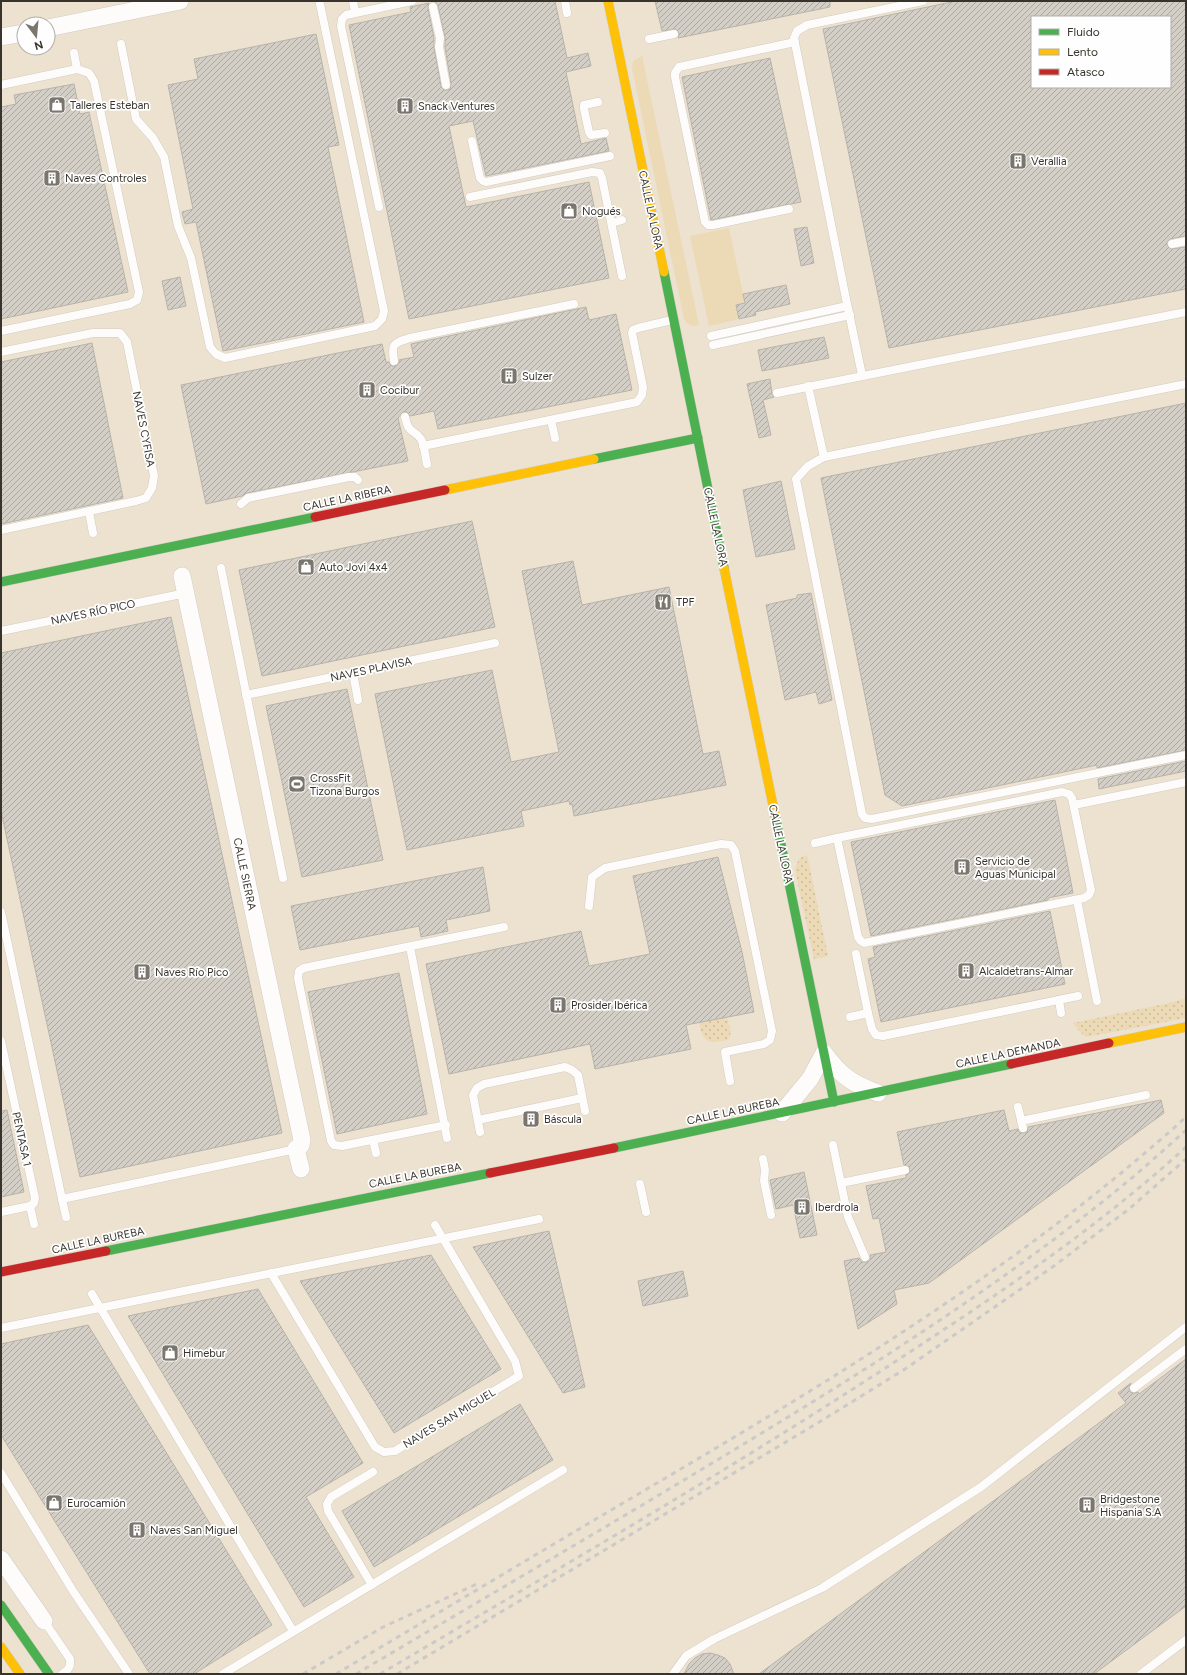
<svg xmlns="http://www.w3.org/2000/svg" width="1187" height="1675" viewBox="0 0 1187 1675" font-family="Figtree,sans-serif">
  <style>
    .built { fill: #ece2cf; fill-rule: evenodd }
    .grass { fill: #ecd9b5 }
    .garden { fill: url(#garden-dots) }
    .building { fill: url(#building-hatch); stroke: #b8b3ab; fill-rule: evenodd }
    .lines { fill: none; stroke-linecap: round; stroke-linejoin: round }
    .lane-casing { stroke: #d1ccc4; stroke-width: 9 }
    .street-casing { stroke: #d1ccc4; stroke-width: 18 }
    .fast-casing { stroke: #d1ccc4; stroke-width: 10 }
    .slow-casing { stroke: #d1ccc4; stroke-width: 10 }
    .jam-casing { stroke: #d1ccc4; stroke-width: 10 }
    .lane { stroke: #fdfcfb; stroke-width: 8 }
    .street { stroke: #fdfcfb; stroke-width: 17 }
    .fast { stroke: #4caf50; stroke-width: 9 }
    .slow { stroke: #ffc107; stroke-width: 9 }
    .jam { stroke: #c62828; stroke-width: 9 }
    .rail { stroke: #cccac8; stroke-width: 3; stroke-dasharray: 5 5; stroke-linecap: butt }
    .labels { text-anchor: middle; stroke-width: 3.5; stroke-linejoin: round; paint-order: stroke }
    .poi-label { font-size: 11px; fill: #38342d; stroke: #fefefe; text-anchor: start }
    .street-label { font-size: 11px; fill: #38342d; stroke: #fefefe }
  </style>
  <defs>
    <pattern id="garden-dots" width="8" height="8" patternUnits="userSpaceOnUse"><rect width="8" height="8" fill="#ecd9b5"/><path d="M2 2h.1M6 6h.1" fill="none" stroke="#cbbb9c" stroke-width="1.8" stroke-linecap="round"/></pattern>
    <pattern id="building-hatch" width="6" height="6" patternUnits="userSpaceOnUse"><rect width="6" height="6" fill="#d3cec6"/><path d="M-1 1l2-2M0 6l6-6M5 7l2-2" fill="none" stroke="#aca8a1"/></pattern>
  </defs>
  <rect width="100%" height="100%" fill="#f4eee3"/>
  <path class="built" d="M1 1H1186V1674H1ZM1032 17H1170V87H1032ZM24 24H48V48H24Z"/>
  <g class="grass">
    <path d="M642 56 699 325C692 327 688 325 684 319L632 68 633 61Z"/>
    <path d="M729 228 745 303 739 319 709 326 690 236Z"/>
  </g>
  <g class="garden">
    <path d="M807 855 828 956 814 959 795 870C797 862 799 857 807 855Z"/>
    <path d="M1186 998V1018L1086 1037 1080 1032 1073 1023 1174 1002Z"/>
    <path d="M727 1017 731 1032 728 1040C708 1043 704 1044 699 1023Z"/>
  </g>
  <g class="building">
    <path d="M440 1H555L567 58 588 53 591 66 566 72 581 144 606 138 609 151 486 176 473 121 449 126 466 207 589 182 609 278 409 319 349 25 411 12 410 7 429 3 428 8 434 38V48L441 86 444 90H447L450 89 451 84 445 47V37L438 6 435 2Z"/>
    <path d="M655 1H830V7L678 38 679 33 676 29 662 31Z"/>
    <path d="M956 1H1186V236L1170 239 1167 242V245L1171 249 1186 247V289L889 348 823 29ZM1032 17H1170V87H1032Z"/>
    <path d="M316 34 339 145 328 147 364 322 223 351 196 222 185 224 182 212 193 209 168 85 198 79 194 59Z"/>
    <path d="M770 58 801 202 711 220 682 77Z"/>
    <path d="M74 84 80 114 89 112 128 292 1 319V107L16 104 14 95Z"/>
    <path d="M807 227 814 263 801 266 794 229Z"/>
    <path d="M180 277 186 306 168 310 162 281Z"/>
    <path d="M786 285 790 304 755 312 756 315 739 319 736 305 745 303 743 294Z"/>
    <path d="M586 307 589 320 616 314 632 390 438 429 434 411 410 416 407 412H403L398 418 408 461 247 493 242 496 206 504 181 385 382 344 386 362H389L392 366H395L399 363V360L414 357 411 344Z"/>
    <path d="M824 337 829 358 762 371 758 350Z"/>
    <path d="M92 343 123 498 1 524V362Z"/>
    <path d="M770 379 772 394 774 397 763 400 771 435 759 438 747 384Z"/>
    <path d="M1186 403V750L1097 768V765L902 806 885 795 821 478Z"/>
    <path d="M781 481 795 549 756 557 743 490Z"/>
    <path d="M472 521 495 627 262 676 239 570Z"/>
    <path d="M573 561 582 605 669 587 703 754 719 751 726 785 574 816 572 804 570 805 569 801 521 811 524 826 407 850 375 694 492 670 511 762 559 752 522 571Z"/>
    <path d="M811 593 832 700 819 704 816 692 785 700 766 605 797 598V595Z"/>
    <path d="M171 617 282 1133 80 1177 1 811V653Z"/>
    <path d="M347 689 383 860 302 877 266 706Z"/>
    <path d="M1186 761V771L1099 789 1098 779Z"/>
    <path d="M1055 800 1073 893 1048 898V900L871 936 851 842Z"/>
    <path d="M718 857 742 952 754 1012 686 1025 691 1049 595 1069 590 1044 449 1074 426 964 581 931 589 966 650 954 633 876Z"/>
    <path d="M483 867 490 911 446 920 448 931 421 937 419 926 300 950 291 906Z"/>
    <path d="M1050 911 1065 984 881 1022 868 959 875 957 873 947Z"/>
    <path d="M399 973 427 1114 337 1134 308 992Z"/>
    <path d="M1161 1100 1164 1113 929 1283 894 1290 897 1304 858 1329 844 1261 859 1258 862 1262H867L870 1260V1255L886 1252 879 1218 873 1219 866 1186 906 1178V1175L910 1172 909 1167 904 1165 897 1132 1004 1110 1009 1131 1018 1129 1019 1132 1024 1133 1027 1132 1028 1127Z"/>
    <path d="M7 1110 24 1192 1 1197V1111Z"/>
    <path d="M804 1172 817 1235 800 1238 793 1205 776 1209 770 1180Z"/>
    <path d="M549 1231 585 1387 563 1393 473 1247Z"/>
    <path d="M431 1255 501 1369 394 1433 300 1281Z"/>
    <path d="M683 1271 688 1296 643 1306 638 1281Z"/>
    <path d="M258 1289 363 1463 306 1497 354 1577 304 1607 128 1316Z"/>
    <path d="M88 1325 272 1625 194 1674H150L1 1435V1344Z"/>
    <path d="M1186 1359V1606L1094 1674H759L1126 1403 1118 1393 1131 1383 1129 1388 1130 1392 1134 1393 1138 1392 1139 1394Z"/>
    <path d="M520 1404 553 1460 374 1567 342 1511Z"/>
    <path d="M710 1653 718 1655 725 1658 730 1664 734 1674H684L689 1664 695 1658 702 1654Z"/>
  </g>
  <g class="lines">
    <g class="lane-casing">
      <g id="lane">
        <path d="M353 1 355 12"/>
        <path d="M565 1 567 13"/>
        <path d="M433 7 440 38 439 47 446 85"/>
        <path d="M649 39 674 34"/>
        <path d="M121 44 136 119 153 138 164 157 178 226 191 258 210 347 216 354 225 358 375 326 382 319 384 311 320 4"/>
        <path d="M1 85 77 69"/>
        <path d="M598 102 584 105V109L589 132 591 135 605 133"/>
        <path d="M472 141 480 178 483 181 486 182 610 156"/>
        <path d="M470 197 592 172 600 173 602 178 622 276"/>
        <path d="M379 207 341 26 342 19 346 15 412 1"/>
        <path d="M789 209 713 225H708L705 222 675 77V73L679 67 795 42"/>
        <path d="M612 223 622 220"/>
        <path d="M1172 244 1186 241"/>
        <path d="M1 331 130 304 137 300 139 292 94 81 89 73 77 69 74 53"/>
        <path d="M711 336 847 306"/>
        <path d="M713 345 850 315"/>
        <path d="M1 352 93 333H120L127 342 154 476 152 488 146 498 136 501 1 530"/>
        <path d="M394 361C391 343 394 343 410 338L574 304"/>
        <path d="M862 375 845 294 794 38 797 31 807 25 923 1"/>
        <path d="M1186 384 824 457 808 466 796 479 862 814 865 818 872 819 1186 755"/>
        <path d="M808 386 824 457"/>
        <path d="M777 393 1186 312"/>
        <path d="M405 417C409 435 413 428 421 439 425 446 425 456 427 464"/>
        <path d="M551 420 555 438"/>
        <path d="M423 446 637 402 642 395 643 387 632 333 633 330 638 328 672 320"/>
        <path d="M241 504 248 498 349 477H355L358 480"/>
        <path d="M89 512 93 533"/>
        <path d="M221 568 283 878"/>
        <path d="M1 631 186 593"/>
        <path d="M353 673 358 700"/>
        <path d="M246 695 495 643"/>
        <path d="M1074 805 1186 782"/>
        <path d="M815 843 837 838 1062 792 1069 794 1072 798 1091 890 1089 895 1084 898 864 943 861 941 858 937 837 838"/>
        <path d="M1077 900 1097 1001"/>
        <path d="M589 906 592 877 605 868 721 844 731 845 735 851 772 1031 770 1040 764 1044 725 1052 730 1081"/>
        <path d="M1 912 62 1199 296 1149"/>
        <path d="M410 947 447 1138"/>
        <path d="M856 954 868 1013"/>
        <path d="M1059 1000 1061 1013"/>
        <path d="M850 1017 868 1013 872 1029 876 1035 883 1036 1078 996"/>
        <path d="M1 1041 35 1198 34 1203 30 1206 1 1212"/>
        <path d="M1018 1107 1023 1128"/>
        <path d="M478 1120 582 1098"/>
        <path d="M1021 1121 1146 1095"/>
        <path d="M446 1125 342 1146 334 1145 331 1141 298 978 299 971 304 968 504 927"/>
        <path d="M480 1132 473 1095 477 1088 484 1084 565 1067 572 1070 578 1075 585 1111"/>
        <path d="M373 1140 376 1153"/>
        <path d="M833 1145 848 1217 865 1257"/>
        <path d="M763 1159 765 1170 764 1181 771 1215"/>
        <path d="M841 1183 905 1170"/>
        <path d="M640 1184 646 1212"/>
        <path d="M62 1199 66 1217"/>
        <path d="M30 1206 34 1224"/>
        <path d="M271 1273 375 1447 384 1452 395 1451 519 1376 515 1361 435 1225"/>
        <path d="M92 1294 293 1631"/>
        <path d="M1 1328 539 1219"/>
        <path d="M1134 1388 1186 1349"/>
        <path d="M1 1473 73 1591 129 1674"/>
        <path d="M372 1585 328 1511 327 1504 331 1497 373 1472"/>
        <path d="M44 1621 70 1659C71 1668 68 1670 62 1674"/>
        <path d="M223 1674 563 1470"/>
        <path d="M673 1674 686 1656 714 1639 822 1588 981 1487 1186 1327"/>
        <path d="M1141 1674 1186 1640"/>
      </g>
    </g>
    <g class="street-casing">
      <g id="street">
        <path d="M48 28 180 1"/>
        <path d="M1 37 24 33"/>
        <path d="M182 576 302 1140 301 1145 296 1149 301 1169"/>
        <path d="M782 1113 810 1079 824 1053C840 1075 852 1084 878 1093"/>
        <path d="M1 1559 44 1621"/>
      </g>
    </g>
    <g class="fast-casing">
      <g id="fast">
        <path d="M664 272 724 568"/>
        <path d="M594 459 698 438"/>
        <path d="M1 582 315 517"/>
        <path d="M775 815 834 1102"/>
        <path d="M614 1148 1011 1064"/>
        <path d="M106 1251 490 1173"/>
        <path d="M1 1605 49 1674"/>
      </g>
    </g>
    <g class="slow-casing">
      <g id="slow">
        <path d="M608 1 664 272"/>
        <path d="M445 490 594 459"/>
        <path d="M724 568 775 815"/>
        <path d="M1109 1043 1186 1027"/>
        <path d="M1 1647 20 1674"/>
      </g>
    </g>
    <g class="jam-casing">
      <g id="jam">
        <path d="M315 517 445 490"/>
        <path d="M1011 1064 1109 1043"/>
        <path d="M490 1173 614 1148"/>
        <path d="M1 1272 106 1251"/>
      </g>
    </g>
    <use href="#lane" class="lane"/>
    <use href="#street" class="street"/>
    <use href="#fast" class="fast"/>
    <use href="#slow" class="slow"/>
    <use href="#jam" class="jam"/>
    <g class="rail">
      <path d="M303 1674 383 1627 479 1583"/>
      <path d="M336 1674C443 1610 550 1546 657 1483 842 1374 1027 1261 1186 1117"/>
      <path d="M356 1674C486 1597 617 1521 747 1442 876 1364 1005 1282 1122 1186 1144 1168 1165 1149 1186 1130"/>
      <path d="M380 1674C551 1573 723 1474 890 1365 993 1298 1095 1230 1186 1147"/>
      <path d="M397 1674 821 1421 905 1369 1054 1266 1129 1209 1186 1159"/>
    </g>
  </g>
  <defs>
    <g id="shop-square" transform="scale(0.9)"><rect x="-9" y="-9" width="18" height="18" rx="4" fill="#7a756d" stroke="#fefefe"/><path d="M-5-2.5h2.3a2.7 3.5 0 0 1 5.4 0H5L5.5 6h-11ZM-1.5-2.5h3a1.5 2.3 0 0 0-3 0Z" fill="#fff"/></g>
    <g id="building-square" transform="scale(0.9)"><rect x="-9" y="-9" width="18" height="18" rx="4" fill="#7a756d" stroke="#fefefe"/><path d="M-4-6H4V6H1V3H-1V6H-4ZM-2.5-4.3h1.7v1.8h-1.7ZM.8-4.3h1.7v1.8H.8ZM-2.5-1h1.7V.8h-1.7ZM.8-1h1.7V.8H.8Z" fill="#fff"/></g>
    <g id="restaurant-square" transform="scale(0.9)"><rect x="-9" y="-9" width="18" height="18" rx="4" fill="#7a756d" stroke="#fefefe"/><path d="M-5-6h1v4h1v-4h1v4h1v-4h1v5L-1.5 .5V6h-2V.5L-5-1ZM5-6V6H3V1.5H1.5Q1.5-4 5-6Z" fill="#fff"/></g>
    <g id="stadium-square" transform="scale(0.9)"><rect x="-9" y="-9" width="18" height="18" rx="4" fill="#7a756d" stroke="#fefefe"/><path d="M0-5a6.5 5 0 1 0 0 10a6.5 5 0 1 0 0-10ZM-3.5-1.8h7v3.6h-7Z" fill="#fff"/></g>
  </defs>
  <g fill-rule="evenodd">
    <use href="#shop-square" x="57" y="105"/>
    <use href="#building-square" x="405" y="106"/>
    <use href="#building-square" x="1018" y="161"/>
    <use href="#building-square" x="52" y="178"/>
    <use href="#shop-square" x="569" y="211"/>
    <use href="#building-square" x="509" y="376"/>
    <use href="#building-square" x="367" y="390"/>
    <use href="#shop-square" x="306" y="567"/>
    <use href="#restaurant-square" x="663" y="602"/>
    <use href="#stadium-square" x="297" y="784"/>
    <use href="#building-square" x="962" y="867"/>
    <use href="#building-square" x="966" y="971"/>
    <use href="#building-square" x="142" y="972"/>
    <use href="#building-square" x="558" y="1005"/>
    <use href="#building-square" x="531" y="1119"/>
    <use href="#building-square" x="802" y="1207"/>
    <use href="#shop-square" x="170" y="1353"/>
    <use href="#shop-square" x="54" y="1503"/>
    <use href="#building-square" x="1087" y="1505"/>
    <use href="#building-square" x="137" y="1530"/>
  </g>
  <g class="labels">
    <g class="poi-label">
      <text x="70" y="109">Talleres Esteban</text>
      <text x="418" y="110">Snack Ventures</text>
      <text x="1031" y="165">Verallia</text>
      <text x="65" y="182">Naves Controles</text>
      <text x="582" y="215">Nogués</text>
      <text x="522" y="380">Sulzer</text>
      <text x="380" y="394">Cocibur</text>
      <text x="319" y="571">Auto Jovi 4x4</text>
      <text x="676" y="606">TPF</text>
      <text x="310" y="782">CrossFit<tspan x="310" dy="13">Tizona Burgos</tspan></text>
      <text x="975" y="865">Servicio de<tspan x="975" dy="13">Aguas Municipal</tspan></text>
      <text x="979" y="975">Alcaldetrans-Almar</text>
      <text x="155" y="976">Naves Río Pico</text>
      <text x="571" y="1009">Prosider Ibérica</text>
      <text x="544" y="1123">Báscula</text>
      <text x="815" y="1211">Iberdrola</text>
      <text x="183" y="1357">Himebur</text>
      <text x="1100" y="1503">Bridgestone<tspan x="1100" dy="13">Hispania S.A</tspan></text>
      <text x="67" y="1507">Eurocamión</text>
      <text x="150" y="1534">Naves San Miguel</text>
    </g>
    <g class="street-label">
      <text transform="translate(651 210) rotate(78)" y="4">CALLE LA LORA</text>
      <text transform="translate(144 429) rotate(79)" y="4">NAVES CYFISA</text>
      <text transform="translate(347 498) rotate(-12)" y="4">CALLE LA RIBERA</text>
      <text transform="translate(716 527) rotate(78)" y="4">CALLE LA LORA</text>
      <text transform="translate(93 612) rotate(-12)" y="4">NAVES RÍO PICO</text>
      <text transform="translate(371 669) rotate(-12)" y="4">NAVES PLAVISA</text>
      <text transform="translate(781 844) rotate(78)" y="4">CALLE LA LORA</text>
      <text transform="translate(245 874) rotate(78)" y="4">CALLE SIERRA</text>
      <text transform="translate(1008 1053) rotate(-12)" y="4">CALLE LA DEMANDA</text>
      <text transform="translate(733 1111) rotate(-12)" y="4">CALLE LA BUREBA</text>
      <text transform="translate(22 1139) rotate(78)" y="4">PENTASA 1</text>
      <text transform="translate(415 1175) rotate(-11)" y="4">CALLE LA BUREBA</text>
      <text transform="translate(98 1240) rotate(-12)" y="4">CALLE LA BUREBA</text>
      <text transform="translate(449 1418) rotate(-31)" y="4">NAVES SAN MIGUEL</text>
    </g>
  </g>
  <rect width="1187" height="1675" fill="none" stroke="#38342d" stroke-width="4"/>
  <rect x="1031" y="16" width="140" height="72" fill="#fefefe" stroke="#afadaa"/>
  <rect x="1039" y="29" width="20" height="6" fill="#4caf50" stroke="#afadaa"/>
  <text x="1067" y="36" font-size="12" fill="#38342d">Fluido</text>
  <rect x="1039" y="49" width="20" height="6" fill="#ffc107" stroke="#afadaa"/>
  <text x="1067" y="56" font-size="12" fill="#38342d">Lento</text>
  <rect x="1039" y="69" width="20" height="6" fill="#c62828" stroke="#afadaa"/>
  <text x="1067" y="76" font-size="12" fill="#38342d">Atasco</text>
  <g transform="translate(36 36) rotate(164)"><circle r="19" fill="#fefefe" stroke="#afadaa"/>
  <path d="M0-3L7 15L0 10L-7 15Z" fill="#7a756d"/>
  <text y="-6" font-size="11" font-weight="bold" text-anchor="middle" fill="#38342d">N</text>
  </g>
</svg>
